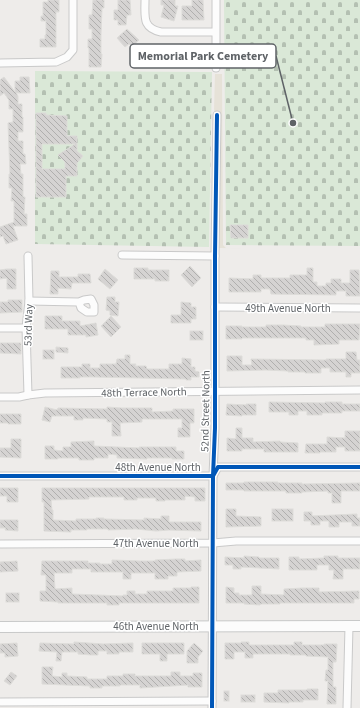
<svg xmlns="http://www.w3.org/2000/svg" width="360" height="708" viewBox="0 0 360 708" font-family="'Source Sans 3',sans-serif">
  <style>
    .commercial { fill: #e6e2d8 }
    .cemetery { fill: url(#cemetery-stones) }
    .building { fill: url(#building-back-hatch); stroke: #dddcd9; fill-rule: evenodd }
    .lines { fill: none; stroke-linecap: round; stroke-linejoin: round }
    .street-casing { stroke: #c9c9c9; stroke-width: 9 }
    .secondary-casing { stroke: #c8c9c9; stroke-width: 12 }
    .street { stroke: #fcfcfc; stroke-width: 7 }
    .secondary { stroke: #fcfcfc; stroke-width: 10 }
    .cycleway-casing { stroke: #fff; stroke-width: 6 }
    .cycleway { stroke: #0057b8; stroke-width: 4 }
    .labels { text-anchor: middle; stroke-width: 3; stroke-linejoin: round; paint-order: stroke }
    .street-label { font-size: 11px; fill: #5f6367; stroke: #fff }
    .leader { fill: none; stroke: #5f6367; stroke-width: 1.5 }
    .callout-dot { fill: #5f6367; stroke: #fff; stroke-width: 1.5 }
    .callout { fill: #fff; stroke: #5f6367; stroke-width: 1.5 }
    .callout-label { font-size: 12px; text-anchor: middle; font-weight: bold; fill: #5f6367 }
  </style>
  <defs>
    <pattern id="cemetery-stones" width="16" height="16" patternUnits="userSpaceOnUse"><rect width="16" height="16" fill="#dae8d7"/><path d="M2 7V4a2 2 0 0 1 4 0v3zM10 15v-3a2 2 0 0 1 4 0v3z" fill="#b4c0b2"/></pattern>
    <pattern id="building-back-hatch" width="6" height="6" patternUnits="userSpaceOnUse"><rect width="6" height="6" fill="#d5d3d2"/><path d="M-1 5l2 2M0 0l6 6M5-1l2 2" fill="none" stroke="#b0afae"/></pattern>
  </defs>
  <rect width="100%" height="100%" fill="#eeecea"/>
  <path class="commercial" d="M215 74H222L223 245 226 248 360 249 218 248 220 112 214 111Z"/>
  <g class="cemetery">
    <path d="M224 0H360V246L226 245Z"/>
    <path d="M35 71 212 72 209 247 35 244Z"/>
  </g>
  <g class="building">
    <path d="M48 0H59V12H56V47H40V39H45V35H46V21H41V16H43V2H48Z"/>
    <path d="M93 0H104V8H102L101 34V54H102L101 67H89V48H88V39H92V29H89V15H92Z"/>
    <path d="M118 0H130L131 15H127L126 25H118V20H114V10H118Z"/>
    <path d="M161 0H175V6H178L174 21 161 17 164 5H161Z"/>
    <path d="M192 0H203L204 20H182V6H192Z"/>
    <path d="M127 29 139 40 132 47 129 44 125 47 117 38Z"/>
    <path d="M138 47 154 48V49H176V47H206V55H211V68H198V60H162V55H154L153 62 141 61V56H137Z"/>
    <path d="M4 77 15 92V81H20V77H29L30 93H16L18 96V104H22V117H23V132H18V141H23V154H25L26 164H20L21 174H23V197H25L24 214H27V226H13L18 240 6 244 3 236 0 237V227L14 222V201H11L12 188H9V174H10L8 123 13 122V109H9V100L4 93 0 96V80Z"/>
    <path d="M36 113H46V115L67 116V136H77V151L83 156 77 163V176H66V197H36ZM42 144H75L58 155 65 162V169H42Z"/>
    <path d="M230 225H248V238H231Z"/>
    <path d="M190 266 201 278 192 287 181 275Z"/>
    <path d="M134 268H148V270H169V281H155V279H134Z"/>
    <path d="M307 268H313V282H317V286H326V283H331V279H341V283H350V270H359L360 296H346V291H336V295L271 294 270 289H261V292H229V278L253 279V275H261V278H290V275H307Z"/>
    <path d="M7 269H16V289H7V278L0 279V270Z"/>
    <path d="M105 269 118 280 110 289 98 279Z"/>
    <path d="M51 271H59V277H78V274H90L91 283H72L71 289 58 288V294H50Z"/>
    <path d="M107 297H115V302H119L118 316 110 315V311L106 310Z"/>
    <path d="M8 300H22V312L0 313V302H8Z"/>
    <path d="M181 302 191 303V307H196V319H191V323H171V315H181Z"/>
    <path d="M45 316H62V321H80V326L96 323 98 335 86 337V335H68V329H45Z"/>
    <path d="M111 316 121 327 111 337 101 326Z"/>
    <path d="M325 324H360L359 340H339V344L314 345V340H306V338H242V339H226V326H242V327H266V325H282L301 326V327H325Z"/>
    <rect x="190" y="331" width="13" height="9"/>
    <path d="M0 343H21V354L0 353Z"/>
    <path d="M56 347 68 348V353L56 352Z"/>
    <rect x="43" y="350" width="11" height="9"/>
    <path d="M346 352H356L357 360H360V373H351V377H346V372H330V368H321V373H305V372H288V371L266 370 227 371V356H242V365H252L251 359 326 360V359H346Z"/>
    <path d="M125 355H130V364H136L135 366H146L147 369H169V364H182V358L191 359V367H195V371L199 372V377H191V380H186V379L94 377H80V378H61V367H82V364H90V368H100V364H116L117 359H125Z"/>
    <path d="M269 402 325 403V402H342V404H360V411H342V413H322V415H307V411H298V415H289V412H269Z"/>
    <path d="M227 404 246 405V404H256V415H242V416L226 415Z"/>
    <path d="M45 407 57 410 58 408 107 409V407L121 408H152V412L173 411V409H194V423H190V437H178V428H182V419H142V422L120 423 121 436H112V422H107V419L83 418V420H74V416H52L50 422 42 420Z"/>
    <path d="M0 414H21V424H8V423H0Z"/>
    <path d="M236 428H242V438H253V442L280 441V442L298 443V452H264V449H242V451H227V438L236 439Z"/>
    <path d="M345 431H360V451H345V447H336V452H320V453H305L306 444H327V437L345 438Z"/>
    <path d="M11 439H21V458L0 457V448H11Z"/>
    <path d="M94 441V446L139 448V447H176V451H184V459H172V458H147V459L117 458V455L108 454V458H94V460H79V458H58V459H45V446H54V450L63 451V447H71V442Z"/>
    <path d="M244 482H278V483H302V484L360 483V491H341V503H332V493H328V491L302 492V493H286V491H244V490H226V483H244Z"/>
    <path d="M0 488H18V502H7V496H0Z"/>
    <path d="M42 488H205V501H195V497L185 496V500H165V501H156V498H137V500H124V497H89V499L51 500 52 510H53V520L76 521V519H96V518H104V519L144 520V518L161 519V516H169V522H201V531L169 530 156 531 136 529 108 530V529H87V530H71V532L44 531V502H42Z"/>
    <path d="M226 509H236V516L261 517V526L226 527Z"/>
    <rect x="272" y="509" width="21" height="12"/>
    <path d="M304 512H312V516L357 514V518H360V526H352V522H339V527H329V521H320V525H311V521H304Z"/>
    <path d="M0 520H18V531L5 530 6 528H0Z"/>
    <path d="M244 556 259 557V558H279V569L241 567V569H233V565H225V557L244 558Z"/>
    <path d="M324 556H338V558H360V569H343V579H333L334 570H329V565H317V570H289V557H299V559L324 558Z"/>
    <path d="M177 559H185V561L201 560V571L177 572V576H168V579H155V573H131V579H123V572H91V569H72V573H54L55 589 72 588V594L123 596V595H127V591H135V594H147V591H173V588H191V587H199V603H119V605H107V603H58V602L40 601V591H46V575H41L42 561H88V563H100V564H112V560L140 561H155V560Z"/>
    <path d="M17 561 18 571 0 572V562Z"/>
    <path d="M252 586H261V594L284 595V589L303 588H319V592L359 591V599H354V603H280V604H261L260 605 244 604V603H226V587L234 588V593H239V595H252Z"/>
    <rect x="6" y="593" width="13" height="9"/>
    <path d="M74 642 103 644 133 643V652H119V654H107V651H98V655H92L78 654V652H62L61 661H56L57 652 39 651 40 643 74 644Z"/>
    <path d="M241 642H249V645H294V642H302V645H324V644H337L336 662H333V687H336V704H327L328 681H325L326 670H328V657L306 656V655H290V654H253V658H245V652H234V659H225V643H241Z"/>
    <path d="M17 643 18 656 5 657V653H0V644Z"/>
    <path d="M142 643H184V654H167V661H160V654H142Z"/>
    <path d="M194 643 203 651 198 657V663H187V651Z"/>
    <path d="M42 667H53L52 676 62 677V673H67V676L87 677V679H107V676H123V674H135V676H171V672H180V676H193V673H202V687H188V685L140 688V685H120V686H102V688H90V686L42 684Z"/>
    <path d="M11 672 17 676 10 685 4 681Z"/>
    <path d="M307 689H318V700H303V702H289V703L264 702V693H278V690H307Z"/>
    <rect x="224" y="691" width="5" height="10"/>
    <rect x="241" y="695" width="14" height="7"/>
  </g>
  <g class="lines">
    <g class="street-casing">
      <g id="street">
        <path d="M145 0C145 17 142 28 161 32H215"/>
        <path d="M216 0V68"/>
        <path d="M0 63 56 62 67 57 73 50V0"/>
        <path d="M122 255 215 256"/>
        <path d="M28 256 29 301 26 328 28 395"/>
        <path d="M29 301 79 302 84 300 91 299 94 305V312H87L81 308 79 302"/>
        <path d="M215 307 360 308"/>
        <path d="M0 328H26"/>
        <path d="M0 397H19L28 395 45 393 360 390"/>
        <path d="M0 476H213L218 467H360"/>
        <path d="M0 544 213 543 236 541H360"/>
        <path d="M0 702 212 701"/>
        <path d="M212 708 213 476 215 428V256L217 115"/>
        <path d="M347 708 349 626"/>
      </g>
    </g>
    <g class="secondary-casing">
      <path id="secondary" d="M0 627 360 626"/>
    </g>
    <use href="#street" class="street"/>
    <use href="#secondary" class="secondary"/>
    <g class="cycleway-casing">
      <g id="cycleway">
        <path d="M0 476H213L218 467H360"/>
        <path d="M212 708 213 476 215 428V256L217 115"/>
      </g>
    </g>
    <use href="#cycleway" class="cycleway"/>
  </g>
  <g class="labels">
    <g class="street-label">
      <text x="288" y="312">49th Avenue North</text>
      <text transform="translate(28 325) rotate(-88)" y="4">53rd Way</text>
      <text transform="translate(144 392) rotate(-1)" y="4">48th Terrace North</text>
      <text transform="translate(205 411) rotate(-89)" y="4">52nd Street North</text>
      <text x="158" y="471">48th Avenue North</text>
      <text x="156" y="547">47th Avenue North</text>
      <text x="156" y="630">46th Avenue North</text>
    </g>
  </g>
  <path class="leader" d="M293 123L276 56"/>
  <circle class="callout-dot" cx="293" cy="123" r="4"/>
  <rect class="callout" x="130" y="44" width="146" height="24" rx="4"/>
  <g class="callout-label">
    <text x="203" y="60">Memorial Park Cemetery</text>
  </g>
</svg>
